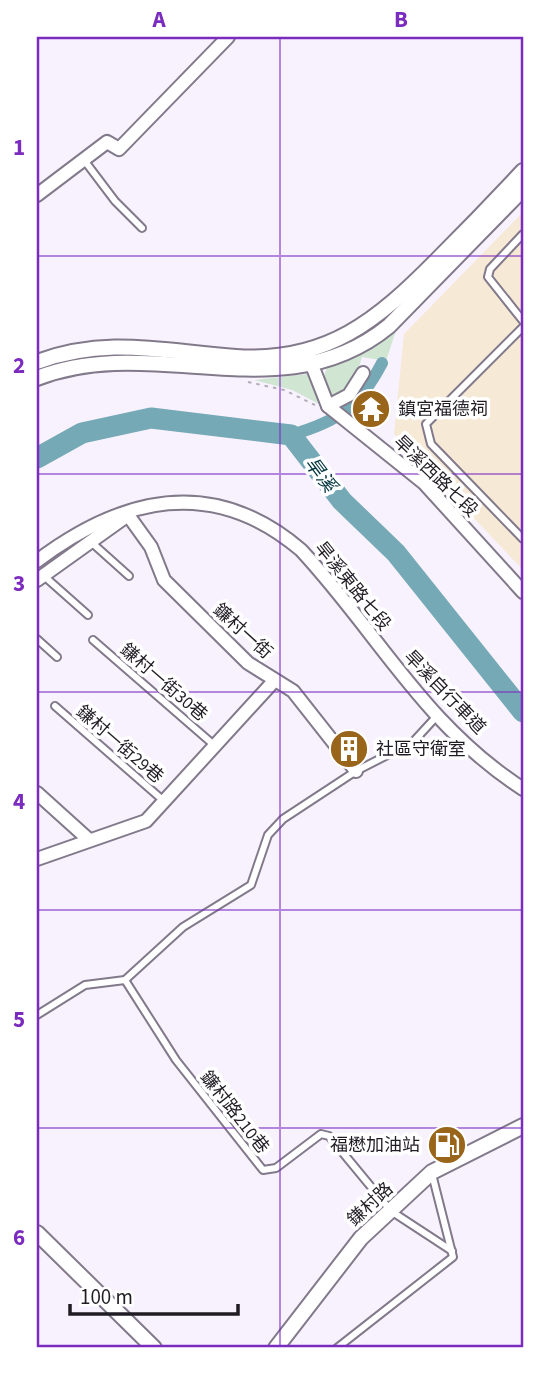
<svg xmlns="http://www.w3.org/2000/svg" width="560" height="1385" viewBox="0 0 560 1385" font-family="'Source Sans 3','Noto Sans TC',sans-serif">
  <style>
    .industrial { fill: #f6e9d5 }
    .green { fill: #d0e6d3 }
    .lines { fill: none; stroke-linecap: round; stroke-linejoin: round }
    .canal { stroke: #76a9b6; stroke-width: 12 }
    .river { stroke: #76a9b6; stroke-width: 21 }
    .service-casing { stroke: #82798b; stroke-width: 10 }
    .minor-casing { stroke: #82798b; stroke-width: 16 }
    .tertiary-casing { stroke: #82798b; stroke-width: 18 }
    .path { stroke: #b2adb7; stroke-width: 2; stroke-dasharray: 3.5 5; stroke-linecap: butt }
    .service { stroke: #fff; stroke-width: 6 }
    .minor { stroke: #fff; stroke-width: 12 }
    .tertiary { stroke: #fff; stroke-width: 14 }
    .grid { fill: none; stroke: #7b2cbf; stroke-width: 2; stroke-opacity: 0.55 }
    .labels { text-anchor: middle; stroke-width: 7; stroke-linejoin: round; paint-order: stroke }
    .poi-label { font-size: 18px; fill: #201c23; stroke: #fff; text-anchor: start }
    .street-label { font-size: 18px; fill: #201c23; stroke: #fff }
    .water-label { font-size: 19px; font-style: italic; fill: #01343e; stroke: #fff }
    .neatline { fill: none; stroke: #7b2cbf; stroke-width: 2.5 }
    .grid-label { font-size: 23px; text-anchor: middle; font-weight: bold; fill: #7b2cbf }
  </style>
  <rect width="100%" height="100%" fill="#f8f2fe"/>
  <path class="industrial" d="M523 212V570L394 434 404 334Z"/>
  <g class="green">
    <path d="M397 327 386 361 362 357 354 383 333 399 324 376 327 367 355 355Z"/>
    <path d="M307 374 319 404 292 390 254 380Z"/>
  </g>
  <g class="lines">
    <path class="canal" d="M291 435C339 421 359 407 382 363"/>
    <path class="river" d="M37 458 82 433 151 418 291 435 342 501 396 553 523 712"/>
    <g class="service-casing">
      <g id="service">
        <path d="M84 160 115 201 142 228"/>
        <path d="M523 234 490 269 488 277 523 321"/>
        <path d="M523 327 426 424 431 444 523 539"/>
        <path d="M91 542 129 576"/>
        <path d="M44 576 88 615"/>
        <path d="M37 639 57 657"/>
        <path d="M93 640 214 745"/>
        <path d="M55 706 165 802"/>
        <path d="M125 980 176 1060 263 1170 276 1168 321 1134 329 1136 391 1211 452 1251"/>
        <path d="M125 980 183 927 251 885 268 835 283 819 356 771 413 742 436 717"/>
        <path d="M37 1015 85 985 125 980"/>
        <path d="M337 1348 453 1257 432 1174"/>
      </g>
    </g>
    <g class="minor-casing">
      <g id="minor">
        <path d="M37 195 107 142 119 149 228 37"/>
        <path d="M308 355 328 406 424 483 523 592"/>
        <path d="M328 406 349 395 363 373"/>
        <path d="M37 561C122 497 213 475 301 550 379 634 423 724 523 789"/>
        <path d="M37 580 128 515 151 547 164 580 248 663 293 691 356 771"/>
        <path d="M37 793 88 839"/>
        <path d="M37 859 146 821 274 681"/>
      </g>
    </g>
    <g class="tertiary-casing">
      <g id="tertiary">
        <path d="M37 362C108 336 164 352 236 357 327 363 378 320 438 259 467 230 495 201 523 171"/>
        <path d="M37 378C155 332 283 413 389 326L523 189"/>
        <path d="M37 1233 154 1348"/>
        <path d="M276 1348 361 1238 432 1172 523 1126"/>
      </g>
    </g>
    <path class="path" d="M248 382 284 390 315 405"/>
    <use href="#service" class="service"/>
    <use href="#minor" class="minor"/>
    <use href="#tertiary" class="tertiary"/>
  </g>
  <path class="grid" d="M280 37V1348M37 256H523M37 474H523M37 692H523M37 910H523M37 1128H523"/>
  <defs>
    <g id="temple-disc" transform="scale(2.0125)"><circle r="9.5" fill="#99651b" stroke="#fff"/><path d="M0-6L5-2H3V0L6.5 2.5H4V6H1.5V3h-3V6H-4V2.5H-6.5L-3 0V-2H-5Z" fill="#fff"/></g>
    <g id="building-disc" transform="scale(2.0125)"><circle r="9.5" fill="#99651b" stroke="#fff"/><path d="M-4-6H4V6H1V3H-1V6H-4ZM-2.5-4.3h1.7v1.8h-1.7ZM.8-4.3h1.7v1.8H.8ZM-2.5-1h1.7V.8h-1.7ZM.8-1h1.7V.8H.8Z" fill="#fff"/></g>
    <g id="fuel-disc" transform="scale(2.0125)"><circle r="9.5" fill="#99651b" stroke="#fff"/><path d="M-5.5-6h7V0h2V4h1.3V-2.5L3-4.5l.8-.8L6-3V5H2.5V1h-1V6h-7ZM-4.2-4.7v3.2H.2V-4.7Z" fill="#fff"/></g>
  </defs>
  <g fill-rule="evenodd">
    <use href="#temple-disc" x="371" y="409"/>
    <use href="#building-disc" x="349" y="749"/>
    <use href="#fuel-disc" x="447" y="1145"/>
  </g>
  <g class="labels">
    <g class="poi-label">
      <text x="398" y="415">鎮宮福德祠</text>
      <text x="376" y="755">社區守衛室</text>
      <text x="420" y="1151" text-anchor="end">福懋加油站</text>
    </g>
    <g class="street-label">
      <text transform="translate(436 476) rotate(44)" y="6">旱溪西路七段</text>
      <text transform="translate(353 586) rotate(51)" y="6">旱溪東路七段</text>
      <text transform="translate(243 631) rotate(42)" y="6">鐮村一街</text>
      <text transform="translate(164 682) rotate(41)" y="6">鎌村一街30巷</text>
      <text transform="translate(445 692) rotate(46)" y="6">旱溪自行車道</text>
      <text transform="translate(120 744) rotate(41)" y="6">鎌村一街29巷</text>
      <text transform="translate(235 1112) rotate(52)" y="6">鐮村路210巷</text>
      <text transform="translate(370 1204) rotate(-43)" y="6">鎌村路</text>
    </g>
    <g class="water-label">
      <text transform="translate(321 474) rotate(53)" y="7">旱溪</text>
    </g>
  </g>
  <rect width="560" height="1385" fill="none" stroke="#ffffff" stroke-width="77"/>
  <path d="M70 1304v10h168v-10" fill="none" stroke="#201c23" stroke-width="3.5"/>
  <text x="80" y="1304" font-size="21" fill="#201c23" stroke="#ffffff" stroke-width="5" paint-order="stroke">100 m</text>
  <rect x="38" y="38" width="484" height="1308" class="neatline"/>
  <g class="grid-label">
    <text x="159" y="27">A</text>
    <text x="401" y="27">B</text>
    <text x="19" y="155">1</text>
    <text x="19" y="373">2</text>
    <text x="19" y="591">3</text>
    <text x="19" y="809">4</text>
    <text x="19" y="1027">5</text>
    <text x="19" y="1245">6</text>
  </g>
</svg>
